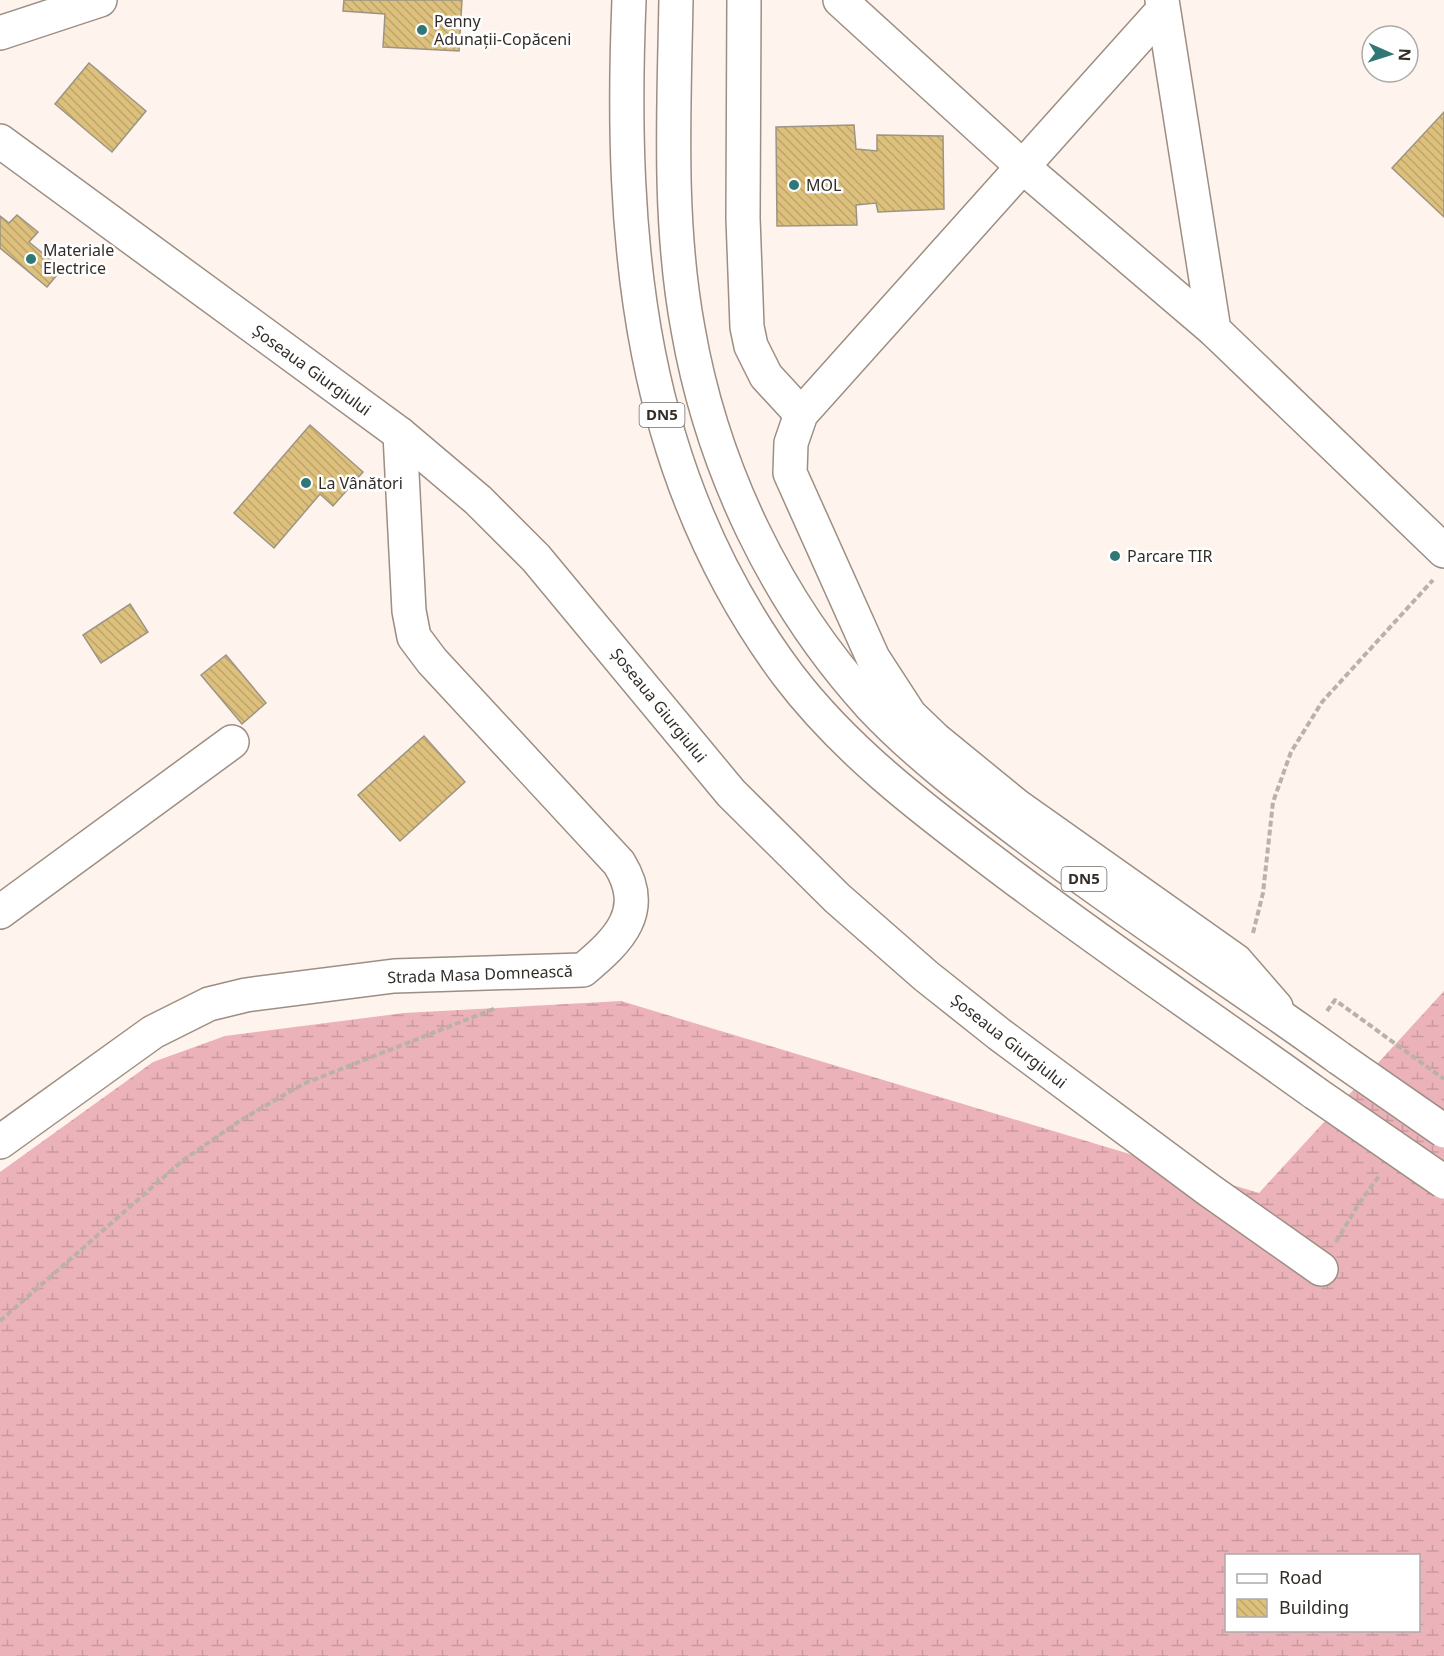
<svg xmlns="http://www.w3.org/2000/svg" width="1444" height="1656" viewBox="0 0 1444 1656" font-family="'Noto Sans',sans-serif">
  <style>
    .wetland { fill: url(#wetland-marsh); fill-rule: evenodd }
    .building { fill: url(#building-back-hatch); stroke: #9c9585; stroke-width: 1.5 }
    .lines { fill: none; stroke-linecap: round; stroke-linejoin: round }
    .minor-casing { stroke: #9c8e82; stroke-width: 36 }
    .major-casing { stroke: #9c8e82; stroke-width: 36 }
    .highway-casing { stroke: #9c8e82; stroke-width: 36 }
    .path { stroke: #bab1ab; stroke-width: 4; stroke-dasharray: 6 3; stroke-linecap: butt }
    .minor { stroke: #fff; stroke-width: 33 }
    .major { stroke: #fff; stroke-width: 33 }
    .highway { stroke: #fff; stroke-width: 33 }
    .highway-bridge-casing { stroke: #9c8e82; stroke-width: 36; stroke-linecap: butt }
    .highway-bridge { stroke: #fff; stroke-width: 33 }
    .poi-dot { fill: #2f7875; stroke: #fff; stroke-width: 2 }
    .labels { text-anchor: middle; stroke-width: 5; stroke-linejoin: round; paint-order: stroke }
    .shield { fill: #fff; stroke: #706c68; stroke-width: 1.5 }
    .shield-label { font-size: 15px; font-weight: bold; fill: #332d28 }
    .poi-label { font-size: 16px; fill: #332d28; stroke: #fff; text-anchor: start }
    .street-label { font-size: 16px; fill: #332d28; stroke: #fff }
  </style>
  <defs>
    <pattern id="wetland-marsh" width="20" height="14" patternUnits="userSpaceOnUse" patternTransform="scale(1.5)"><rect width="20" height="14" fill="#ebb2b9"/><path d="M1 5h8M5 5V1M11 12h8M15 12V8" fill="none" stroke="#ca999f"/></pattern>
    <pattern id="building-back-hatch" width="6" height="6" patternUnits="userSpaceOnUse" patternTransform="scale(1.5)"><rect width="6" height="6" fill="#dcc07c"/><path d="M-1 5l2 2M0 0l6 6M5-1l2 2" fill="none" stroke="#bda56b"/></pattern>
  </defs>
  <rect width="100%" height="100%" fill="#fef4ed"/>
  <path class="wetland" d="M1444 991V1656H0V1172L153 1062 225 1036 404 1013 621 1001 1259 1193ZM1226 1556H1418V1630H1226Z"/>
  <g class="building">
    <path d="M344 0H462L459 51 383 47 385 14 343 11Z"/>
    <path d="M89 63 146 111 112 152 55 104Z"/>
    <path d="M1444 112V217L1392 168Z"/>
    <path d="M854 125 856 149 877 151V135L943 136 944 209 878 212 876 203 856 205 857 225 777 226 776 127Z"/>
    <path d="M17 215 38 232 29 242 62 269 47 287 0 248V216L9 223Z"/>
    <path d="M310 425 363 472 333 506 320 494 274 548 234 513Z"/>
    <path d="M130 604 148 632 101 663 83 635Z"/>
    <path d="M226 655 266 703 242 724 201 675Z"/>
    <path d="M424 736 465 782 400 841 358 795Z"/>
  </g>
  <g class="lines">
    <g class="minor-casing">
      <g id="minor">
        <path d="M744 0 743 218 747 327 751 346 766 376 801 414"/>
        <path d="M840 0 1023 167 1214 330"/>
        <path d="M1162 0 1214 330 1444 551"/>
        <path d="M1163 10 801 414 791 443 790 473 873 658 910 715 935 739 1017 806 1236 961 1276 1007"/>
        <path d="M0 141 400 434 478 500 536 558 731 793 837 898 926 976 999 1034 1209 1190 1321 1269"/>
        <path d="M0 912 232 742"/>
        <path d="M0 1142 153 1032 209 1004 246 995 394 976 583 970C619 940 649 911 619 863L432 661 414 637 409 611 400 434"/>
      </g>
    </g>
    <g class="major-casing">
      <path id="major" d="M0 33 100 0"/>
    </g>
    <g class="highway-casing">
      <g id="highway">
        <path d="M629 0C619 243 638 474 788 675 844 749 920 807 993 862 1098 942 1208 1016 1315 1093"/>
        <path d="M676 0C674 109 668 221 688 329 712 467 776 602 871 706 917 755 972 796 1025 836 1127 913 1235 983 1339 1058"/>
      </g>
    </g>
    <g class="path">
      <path d="M1253 933 1263 893 1273 802 1291 752 1322 702 1433 580"/>
      <path d="M1327 1011 1335 1000 1444 1079"/>
      <path d="M1336 1242 1358 1205 1379 1176"/>
      <path d="M0 1321 182 1161 241 1120 303 1084 496 1008"/>
    </g>
    <use href="#minor" class="minor"/>
    <use href="#major" class="major"/>
    <use href="#highway" class="highway"/>
    <g class="highway-bridge-casing">
      <g id="highway-bridge">
        <path d="M1339 1058 1444 1131"/>
        <path d="M1315 1093 1444 1182"/>
      </g>
    </g>
    <use href="#highway-bridge" class="highway-bridge"/>
  </g>
  <g class="poi-dot">
    <circle cx="422" cy="30" r="6"/>
    <circle cx="794" cy="185" r="6"/>
    <circle cx="31" cy="259" r="6"/>
    <circle cx="306" cy="483" r="6"/>
    <circle cx="1115" cy="556" r="6"/>
  </g>
  <g class="labels">
    <g class="shield">
      <rect x="639.5" y="403" width="45" height="24" rx="4.5"/>
      <rect x="1061.5" y="867" width="45" height="24" rx="4.5"/>
    </g>
    <g class="shield-label">
      <text x="662" y="420">DN5</text>
      <text x="1084" y="884">DN5</text>
    </g>
    <g class="poi-label">
      <text x="434" y="27">Penny<tspan x="434" dy="18">Adunații-Copăceni</tspan></text>
      <text x="806" y="191">MOL</text>
      <text x="43" y="256">Materiale<tspan x="43" dy="18">Electrice</tspan></text>
      <text x="318" y="489">La Vânători</text>
      <text x="1127" y="562">Parcare TIR</text>
    </g>
    <g class="street-label">
      <text transform="translate(312 370) rotate(36)" y="6">Șoseaua Giurgiului</text>
      <text transform="translate(659 705) rotate(51)" y="6">Șoseaua Giurgiului</text>
      <text transform="translate(480 974) rotate(-2)" y="6">Strada Masa Domnească</text>
      <text transform="translate(1009 1041) rotate(38)" y="6">Șoseaua Giurgiului</text>
    </g>
  </g>
  <rect x="1225" y="1554" width="195" height="78" fill="#ffffff" stroke="#adaba9" stroke-width="1.5"/>
  <rect x="1237" y="1574" width="30" height="9" fill="#ffffff" stroke="#adaba9" stroke-width="1.5"/>
  <text x="1279" y="1584" font-size="18" fill="#332d28">Road</text>
  <rect x="1237" y="1599" width="30" height="18" fill="url(#building-back-hatch)" stroke="#adaba9" stroke-width="1.5"/>
  <text x="1279" y="1614" font-size="18" fill="#332d28">Building</text>
  <g transform="translate(1390 54) rotate(93)"><circle r="28" fill="#ffffff" stroke="#adaba9" stroke-width="1.5"/>
  <path d="M0-4.5L10 22L0 15L-10 22Z" fill="#2f7875"/>
  <text y="-9" font-size="16" font-weight="bold" text-anchor="middle" fill="#332d28">N</text>
  </g>
</svg>
